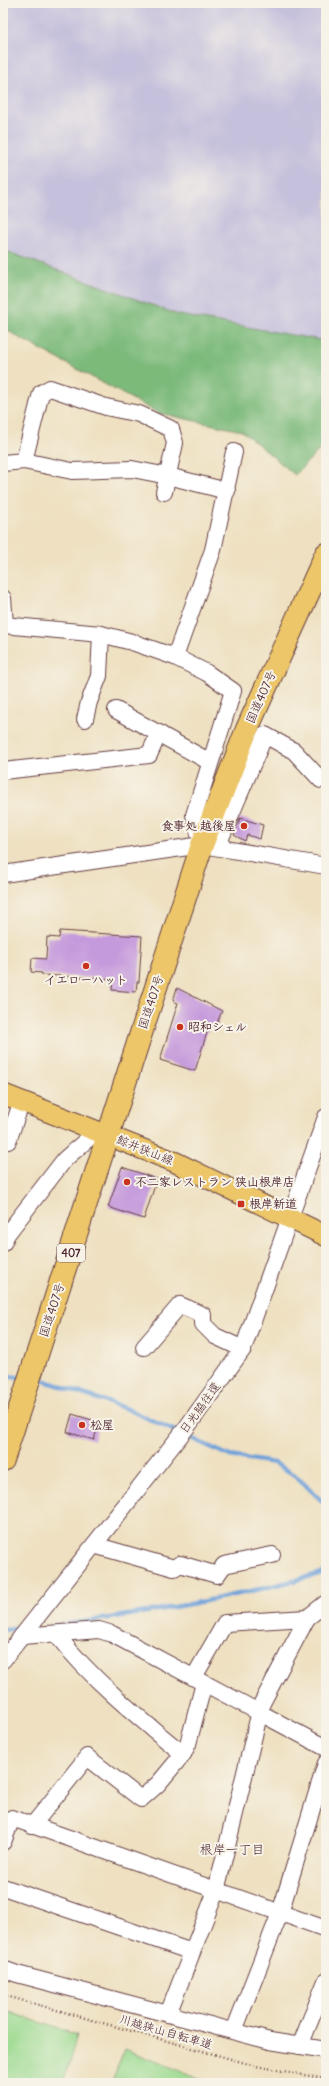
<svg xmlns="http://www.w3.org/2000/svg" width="329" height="2086" viewBox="0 0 329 2086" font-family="Delius,'Klee One',sans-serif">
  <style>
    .industrial { fill: #c5c0db }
    .green { fill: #9bda90; stroke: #727c5e }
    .forest { fill: #7cba7a; stroke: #636c52 }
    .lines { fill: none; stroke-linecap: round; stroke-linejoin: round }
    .stream { stroke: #6ea1d9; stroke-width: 4.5 }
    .building { fill: #c59adc }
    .minor-casing { stroke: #633c41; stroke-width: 18 }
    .major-casing { stroke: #633c41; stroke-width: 22 }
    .highway-casing { stroke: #633c41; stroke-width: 24 }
    .path { stroke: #633c41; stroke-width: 2.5; stroke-dasharray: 1 3; stroke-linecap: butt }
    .minor { stroke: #fff; stroke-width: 16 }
    .major { stroke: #ecc669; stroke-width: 20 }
    .highway { stroke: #ecc669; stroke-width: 22 }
    .poi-dot { fill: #c8321e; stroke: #f7f3e8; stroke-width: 1.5 }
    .labels { text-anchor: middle; stroke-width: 4; stroke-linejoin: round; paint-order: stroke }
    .shield { fill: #f7f3e8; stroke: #7e5f64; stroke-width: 1 }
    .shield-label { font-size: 11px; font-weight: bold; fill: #4a1f2b }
    .street-label { font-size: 12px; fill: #4a1f2b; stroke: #f7f3e8 }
    .poi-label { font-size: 12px; font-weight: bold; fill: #4a1f2b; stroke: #f7f3e8; text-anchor: start }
    .neighbourhood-label { font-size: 13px; fill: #4a1f2b; stroke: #f7f3e8 }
  </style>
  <rect width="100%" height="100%" fill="#f7f3e8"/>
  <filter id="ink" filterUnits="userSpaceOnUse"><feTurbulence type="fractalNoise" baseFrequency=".025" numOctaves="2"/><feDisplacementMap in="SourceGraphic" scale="8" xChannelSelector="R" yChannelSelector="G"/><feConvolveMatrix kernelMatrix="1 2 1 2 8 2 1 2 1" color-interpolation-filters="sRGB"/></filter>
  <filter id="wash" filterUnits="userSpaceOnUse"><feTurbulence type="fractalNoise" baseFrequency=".012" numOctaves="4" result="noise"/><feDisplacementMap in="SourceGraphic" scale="16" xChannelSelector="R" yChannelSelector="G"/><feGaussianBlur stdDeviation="0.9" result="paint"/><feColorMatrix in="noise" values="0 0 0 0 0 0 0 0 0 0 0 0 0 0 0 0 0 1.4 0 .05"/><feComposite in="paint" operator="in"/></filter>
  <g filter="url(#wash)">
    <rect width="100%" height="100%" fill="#eee0c0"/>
    <path class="industrial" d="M3 3H326V450L102 381 3 312Z"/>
    <g class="green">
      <path d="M3 2010 77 2035 63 2083H3Z"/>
      <path d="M125 2049 211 2083H111Z"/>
    </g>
    <path class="forest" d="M3 250 179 315 326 341V443L295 475 242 431 158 413 16 336 3 327Z"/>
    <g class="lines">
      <g class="stream">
        <path d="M3 1375 23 1378"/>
        <path d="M34 1380 45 1381 125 1408 230 1456 274 1463 295 1475 326 1505"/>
        <path d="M53 1626C145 1614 237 1597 326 1572"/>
        <path d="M3 1630 23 1628"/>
      </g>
    </g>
    <g id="blocks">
      <g class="building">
        <path d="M240 818 263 825 260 839 247 835 245 841 234 835Z"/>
        <path d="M60 931 142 936 139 982H137L136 992 112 990 113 979 42 975V973L31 972 32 958 46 959 47 937 59 938Z"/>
        <path d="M177 988 222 1011 215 1028 209 1026 195 1071 160 1060 178 1003 173 1001Z"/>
        <path d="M122 1167 157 1179 144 1219 108 1207Z"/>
        <path d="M72 1414 99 1422 94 1440 67 1432Z"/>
      </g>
    </g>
  </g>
  <g filter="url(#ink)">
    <use href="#blocks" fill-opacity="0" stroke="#633c41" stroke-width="1"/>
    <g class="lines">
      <g class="minor-casing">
        <g id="minor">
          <path d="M24 461 41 393 50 388 106 407 139 414 171 429 175 443 164 492"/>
          <path d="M3 463 24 461 72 471 132 469 168 476 227 491"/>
          <path d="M3 598 5 624"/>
          <path d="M3 625 101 634 132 642 175 657 207 673 233 691 194 815 202 845"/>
          <path d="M175 657 213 550 234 452"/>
          <path d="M116 710 210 762"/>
          <path d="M85 719 89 702 99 676 101 634"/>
          <path d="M3 771 149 755 159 733"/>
          <path d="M217 847 265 735 294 751 321 780"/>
          <path d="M3 874 202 845 326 866"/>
          <path d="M3 1140 8 1141 22 1101"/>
          <path d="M3 1243 7 1234 65 1159 97 1131"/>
          <path d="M144 1347 180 1305 203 1315V1324L215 1336 243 1349"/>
          <path d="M94 1545 174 1568 180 1564 217 1575 224 1565 272 1555"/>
          <path d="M56 1634C91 1679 139 1718 183 1754L188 1744 204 1683"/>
          <path d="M22 1636 99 1630 112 1634 326 1748"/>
          <path d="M3 1660 187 1427 243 1349 326 1117"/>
          <path d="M194 1677 225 1623 307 1618 326 1603"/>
          <path d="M32 1826 87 1757 141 1799 158 1784 183 1754"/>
          <path d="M3 1842 12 1818 326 1929"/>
          <path d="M3 1887 192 1952"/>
          <path d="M3 1969 17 1974 270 2041 326 2050"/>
          <path d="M168 2014 216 1891 262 1703 307 1618"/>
          <path d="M234 2031 280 1913 326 1763"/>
          <path d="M300 2046 326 1981"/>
        </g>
      </g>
      <g class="major-casing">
        <path id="major" d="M3 1094 175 1162 326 1236"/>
      </g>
      <g class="highway-casing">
        <path id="highway" d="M3 1460 202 845 247 729 326 554"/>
      </g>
      <path class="path" d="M3 1995 256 2066 326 2079"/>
      <use href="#minor" class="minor"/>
      <use href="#major" class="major"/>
      <use href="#highway" class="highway"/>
    </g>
  </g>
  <g class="poi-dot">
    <circle cx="244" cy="826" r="4"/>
    <circle cx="86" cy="966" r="4"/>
    <circle cx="180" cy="1027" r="4"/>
    <circle cx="127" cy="1182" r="4"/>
    <rect x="237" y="1200" width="8" height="8" rx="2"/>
    <circle cx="82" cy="1425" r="4"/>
  </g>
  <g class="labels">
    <rect class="shield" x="57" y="1244" width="28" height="18" rx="3"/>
    <g class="shield-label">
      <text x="71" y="1257">407</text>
    </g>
    <g class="street-label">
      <text transform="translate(261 697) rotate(-66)" y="4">国道407号</text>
      <text transform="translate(151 1002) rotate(-72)" y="4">国道407号</text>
      <text transform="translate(145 1150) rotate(22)" y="4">鯨井狭山線</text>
      <text transform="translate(52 1310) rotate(-72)" y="4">国道407号</text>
      <text transform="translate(200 1408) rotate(-54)" y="4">日光脇往還</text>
      <text transform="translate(166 2032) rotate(16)" y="4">川越狭山自転車道</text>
    </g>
    <g class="poi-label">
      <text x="236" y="830" text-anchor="end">食事処 越後屋</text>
      <text x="86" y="984" text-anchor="middle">イエローハット</text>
      <text x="188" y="1031">昭和シェル</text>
      <text x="135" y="1186">不二家レストラン 狭山根岸店</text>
      <text x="249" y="1208">根岸新道</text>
      <text x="90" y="1429">松屋</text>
    </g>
    <g class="neighbourhood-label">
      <text x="232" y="1854">根岸一丁目</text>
    </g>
  </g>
  <rect width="329" height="2086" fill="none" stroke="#f7f3e8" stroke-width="16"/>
</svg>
